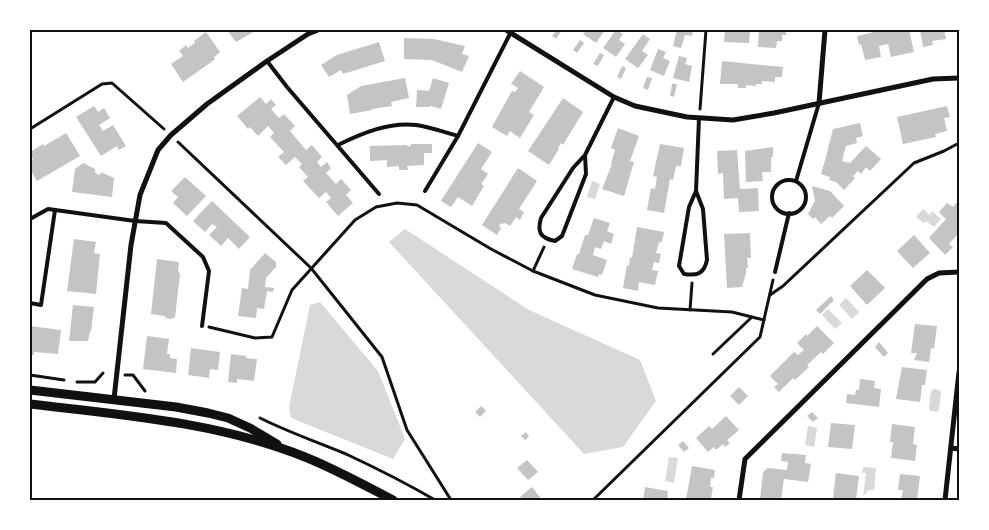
<svg xmlns="http://www.w3.org/2000/svg" width="989" height="530" viewBox="0 0 989 530" font-family="'Varela Round',sans-serif">
  <style>
    .water { fill: #d9d9d9 }
    .building { fill: #c4c4c4 }
    .lines { fill: none; stroke-linecap: round; stroke-linejoin: round }
    .path { stroke: #111; stroke-width: 3 }
    .service { stroke: #111; stroke-width: 4 }
    .minor { stroke: #111; stroke-width: 5 }
    .tertiary { stroke: #111; stroke-width: 9 }
    .neatline { fill: none; stroke: #111; stroke-width: 2 }
  </style>
  <rect width="100%" height="100%" fill="#fff"/>
  <g class="water">
    <path d="M592 181 600 184 595 199 587 197Z"/>
    <path d="M923 209 930 215 932 211 941 219 934 227 926 221 924 223 916 217Z"/>
    <path d="M405 229 529 310 640 360 656 401 623 447 584 454 389 242Z"/>
    <path d="M846 298 859 312 852 319 839 305Z"/>
    <path d="M320 302 378 371 405 439 393 459 291 418 289 407 310 305Z"/>
    <path d="M828 309 842 323 835 329 822 315Z"/>
    <path d="M934 389 940 390 941 392 939 410 937 412 930 411 929 408 931 391Z"/>
    <path d="M808 426 817 428 814 447 805 445Z"/>
    <path d="M669 457 678 458 674 483 665 481Z"/>
    <path d="M863 467 876 468 874 490H869L863 496 866 473H862Z"/>
  </g>
  <g class="building">
    <path d="M227 30H257L236 42Z"/>
    <path d="M557 30H562L556 39 552 36Z"/>
    <path d="M587 30H605L596 43 583 34Z"/>
    <path d="M616 30 623 34 619 40 625 44 616 57 603 48Z"/>
    <path d="M677 30H693L692 36 685 35 681 48 673 46Z"/>
    <path d="M725 30H750L749 43 724 42Z"/>
    <path d="M759 30H786V35H782V41H777L776 48 758 47Z"/>
    <path d="M883 30H909L914 52 891 57 888 44 879 46 881 57 865 60 861 44 859 45 857 36Z"/>
    <path d="M920 30H944L946 39 932 41 933 45 923 47Z"/>
    <path d="M206 32 220 52 214 57 215 59 210 63 183 82 171 64 183 56 179 51 186 45 188 48 195 43 194 41Z"/>
    <path d="M643 34 650 39 642 51 648 55 638 68 625 59Z"/>
    <path d="M404 38 434 39 465 46 462 54 469 56 462 72 432 60 404 59Z"/>
    <path d="M580 40 584 43 577 53 573 50Z"/>
    <path d="M379 42 385 61 343 74 341 70 329 77 321 65 337 55Z"/>
    <path d="M658 49 666 52 663 58 670 61 664 76 650 70Z"/>
    <path d="M600 53 604 55 598 66 593 64Z"/>
    <path d="M679 56 687 58 685 64 692 66 689 82 673 78Z"/>
    <path d="M722 61 783 67 782 77H775V82L762 81V84H756V86L746 85V88H738V84H720Z"/>
    <path d="M622 66 626 68 621 79 617 77Z"/>
    <path d="M520 71 544 87 529 112 534 115 520 138 510 131 507 136 492 127 512 91 515 92 518 88 511 84Z"/>
    <path d="M647 77 652 78 648 90 643 88Z"/>
    <path d="M405 78 409 98 391 102 392 106 372 109V110L350 114 347 95 361 86Z"/>
    <path d="M433 78 449 83 441 109 431 106 429 107H416L417 90 429 91Z"/>
    <path d="M672 84H677L674 97 670 96Z"/>
    <path d="M260 97 266 104 271 99 276 105 271 109 279 118 284 114 295 126 290 131 306 150 312 145 322 157 317 162 321 167 327 162 331 168 326 173 336 184 341 179 351 190 346 195 353 203 338 216 326 202 331 198 326 192 319 198 303 181 308 177 299 167 302 164 295 157 286 165 278 157 284 152 270 137 274 133 268 126 258 136 250 127 248 129 237 116Z"/>
    <path d="M563 98 583 112 563 145 561 143 558 148 559 149 549 165 528 151Z"/>
    <path d="M94 106 98 112 104 108 110 118 99 125 103 131 113 125 126 146 119 150 117 146 101 156 76 117Z"/>
    <path d="M947 106 950 117 944 118 947 131 935 134 936 137 903 144 897 117Z"/>
    <path d="M860 123 863 136 856 138 857 143 846 146 842 161 850 163 866 146 881 159 870 171 866 167 861 174 858 171 853 176 855 178 844 190 836 182 829 180 830 177 821 174 826 157 833 129Z"/>
    <path d="M618 128 639 136 630 161 634 162 624 196 602 189 612 164 611 163 615 150 611 148Z"/>
    <path d="M66 133 80 156 37 181 30 169V162L33 160 30 152 43 144 44 146Z"/>
    <path d="M478 143 492 152 481 169 488 174 481 184 484 186 472 206 458 197 451 207 441 201Z"/>
    <path d="M411 144H432V153H424V165L407 166 408 170H399V166L387 167V160L370 161V146L407 145V146H411Z"/>
    <path d="M660 144 684 148 681 166H676L673 180 670 179 664 213 647 210 651 188 655 189 657 177 653 176Z"/>
    <path d="M773 147V157H771V172H762L763 181 746 182 745 151Z"/>
    <path d="M737 150 740 189 758 188 759 211 739 212 738 198 724 199 723 173 718 174 717 151Z"/>
    <path d="M83 163 95 169V173L100 175 101 172 114 178 112 197 72 192 75 169Z"/>
    <path d="M518 168 537 181 519 209 524 212 520 220 516 217 510 226 505 223 500 224 499 226 501 228 497 235 482 225Z"/>
    <path d="M185 177 206 196 187 216 173 203 178 197 171 191Z"/>
    <path d="M812 186 830 191 844 206 832 218 830 216 821 224 815 217 813 219 808 214 815 201Z"/>
    <path d="M959 200V233L949 244 953 247 945 255 929 238 946 219 939 212 947 203 953 207Z"/>
    <path d="M212 201 250 237 239 249 228 238 221 246 209 235 217 227 212 224 205 232 193 221Z"/>
    <path d="M594 218 610 223 607 231 614 234 611 244 604 241 601 249 595 247 593 255 607 260 602 275 599 274 598 277 572 269 577 254H579L585 235H588Z"/>
    <path d="M637 227 664 232 662 242H659L656 253 661 254 659 263 654 262 652 270 658 271 655 285 639 282 638 291 623 288 627 265 629 266 630 257 632 258Z"/>
    <path d="M750 233 751 258H747L748 268H746V273L742 287 727 288 724 234Z"/>
    <path d="M914 235 930 253 913 268 897 251Z"/>
    <path d="M74 239 96 242 94 253 100 254 96 294 67 291Z"/>
    <path d="M265 253 276 262V267L266 278 265 287 274 288 273 292 267 291 264 309 257 308 256 318 238 316 242 288 248 289 250 270Z"/>
    <path d="M157 259 179 262 178 271 180 274 175 317 171 319 166 318 165 316 151 314Z"/>
    <path d="M867 270 885 288 867 305 850 286Z"/>
    <path d="M831 296 834 300 820 314 816 310Z"/>
    <path d="M73 305 94 307 91 331H90L88 341H69Z"/>
    <path d="M915 324 937 326 934 349 931 348 929 362 914 360 917 353H911Z"/>
    <path d="M30 326 61 330 58 354 34 352V355L30 354Z"/>
    <path d="M817 326 834 343 823 354 821 352 807 365 809 367 795 380 793 378 779 392 774 387 778 384 770 376 794 352 798 355 804 350 797 343 806 334 807 336Z"/>
    <path d="M147 336 169 339 167 354H170V358L177 359 176 373 143 369Z"/>
    <path d="M879 342 888 353 884 357 875 347Z"/>
    <path d="M191 348 220 352 218 370 210 369 209 378 188 375Z"/>
    <path d="M231 354 246 356V358L257 359 254 381 237 379V383L228 382Z"/>
    <path d="M902 367 927 370 925 385H922L920 402 896 399Z"/>
    <path d="M860 379 875 381 874 388 881 389 879 407 846 403 847 394 855 395 856 390H859Z"/>
    <path d="M739 387 748 396 739 405 730 396Z"/>
    <path d="M481 406 486 411 480 417 475 412Z"/>
    <path d="M812 412 818 418 813 422 807 416Z"/>
    <path d="M726 416 739 430 727 440 730 443 725 447 723 444 716 450 714 447 708 452 696 438 709 426 712 429Z"/>
    <path d="M831 423 855 425 852 449 828 447Z"/>
    <path d="M892 424 915 427 913 444 917 445 915 461 891 458 893 442H890Z"/>
    <path d="M526 432 529 437 525 440 521 436Z"/>
    <path d="M683 441 689 448 684 452 678 445Z"/>
    <path d="M782 453 806 455 805 463 811 464 808 482 784 479 781 500H760L763 472 768 468 787 470 788 462 781 461Z"/>
    <path d="M527 460 538 472 528 480 517 468Z"/>
    <path d="M692 466 715 470 714 478H711L710 487H713L711 498H708L707 500H686Z"/>
    <path d="M836 473 859 476 856 500 833 498Z"/>
    <path d="M900 474 920 476 917 500H901L903 490H898Z"/>
    <path d="M532 487 542 500H522L520 497Z"/>
    <path d="M645 487 668 491 667 500H643Z"/>
  </g>
  <g class="lines">
    <g class="path">
      <path d="M700 109 706 30"/>
      <path d="M30 129 102 84 112 83 164 129"/>
      <path d="M178 142 311 268 382 357 407 430 451 500"/>
      <path d="M533 271 544 247"/>
      <path d="M770 295 783 286 914 163 944 151 959 143"/>
      <path d="M690 310 692 283"/>
      <path d="M209 327 255 338 272 337 292 290 355 220 376 207 397 203 417 205 491 249 533 271 595 295 658 308 732 312 764 320"/>
      <path d="M713 354 752 317"/>
      <path d="M30 375 64 380"/>
      <path d="M125 375H133L145 391"/>
      <path d="M77 382H95L103 373"/>
      <path d="M260 418C288 432 317 442 346 454 376 468 406 483 435 500"/>
      <path d="M593 500 760 337 773 280"/>
    </g>
    <g class="service">
      <path d="M267 61 287 87 379 194"/>
      <path d="M338 145C362 133 389 122 416 125 430 127 444 132 458 136"/>
      <path d="M585 155 586 174 562 236 555 241C540 238 537 232 541 218L573 168 585 155 614 97"/>
      <circle cx="789" cy="197" r="17"/>
      <path d="M796 181 819 103"/>
      <path d="M425 191 458 136 511 32"/>
      <path d="M696 191 703 209 707 260C704 274 697 276 684 274L679 266 689 207 696 191 699 118"/>
      <path d="M30 219 48 209 135 221 166 223 203 257 209 271 202 326"/>
      <path d="M775 272 789 213"/>
      <path d="M30 303 41 305 55 210"/>
    </g>
    <g class="minor">
      <path d="M506 30 614 97 635 106 687 117 733 120 774 113 933 79 959 78"/>
      <path d="M819 103 825 30"/>
      <path d="M114 399 131 245 140 195 158 150 171 135 207 104 267 61 308 34 318 30"/>
      <path d="M951 448 959 449"/>
      <path d="M739 500 745 459 927 279 939 273 959 272"/>
      <path d="M945 500 959 372"/>
    </g>
    <g class="tertiary">
      <path d="M30 390 176 407 208 413 228 418 250 428 277 444"/>
      <path d="M30 404C122 415 218 422 305 457 335 469 364 485 393 500"/>
    </g>
  </g>
  <rect width="989" height="530" fill="none" stroke="#ffffff" stroke-width="62"/>
  <rect x="31" y="31" width="927" height="468" class="neatline"/>
</svg>
